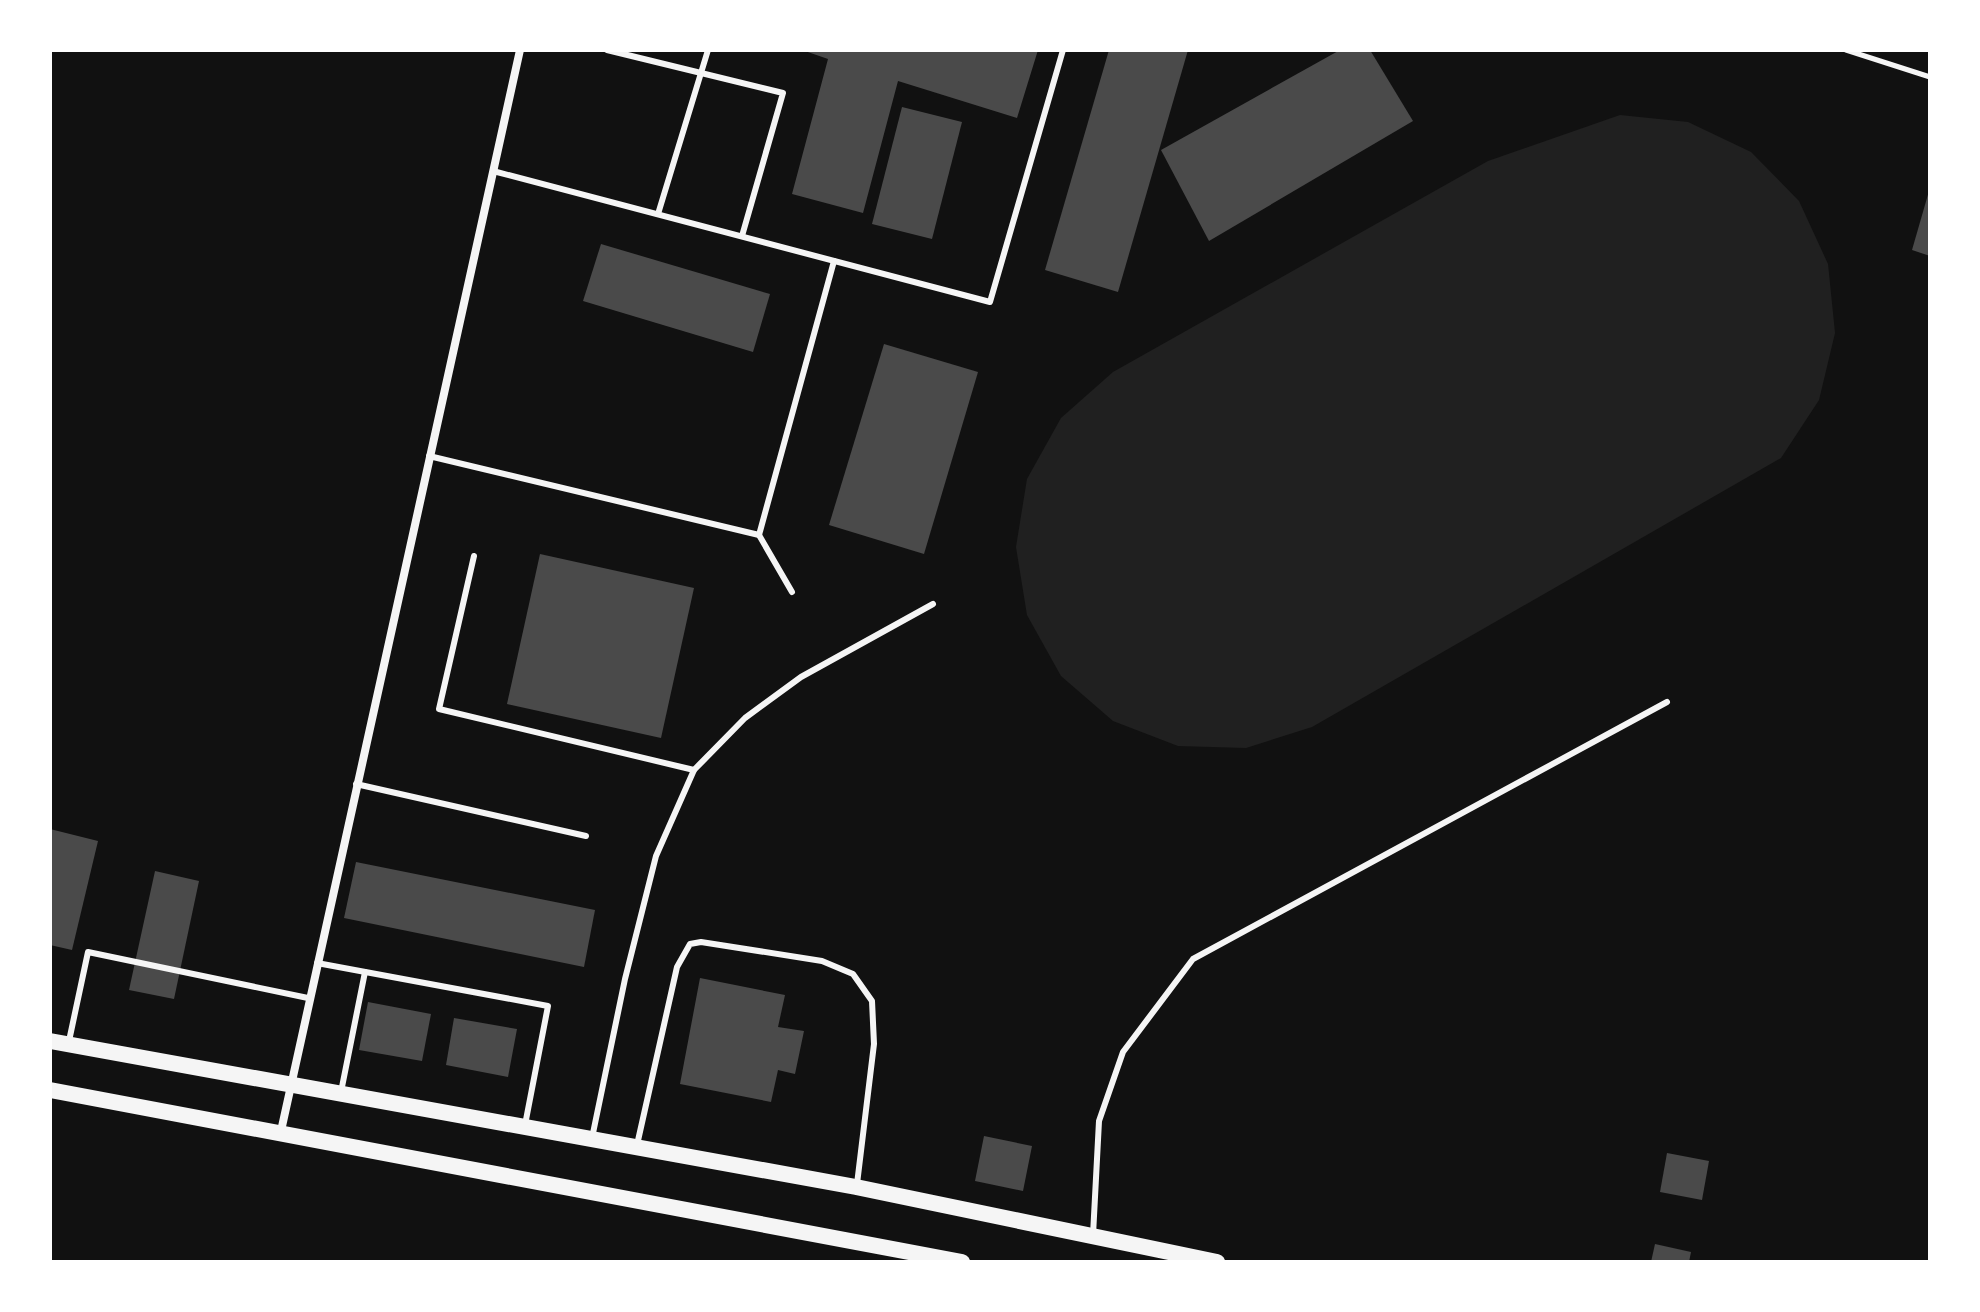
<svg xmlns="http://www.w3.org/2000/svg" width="1980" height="1312" viewBox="0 0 1980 1312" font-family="Inter,sans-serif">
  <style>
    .green { fill: #202020 }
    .building { fill: #4a4a4a }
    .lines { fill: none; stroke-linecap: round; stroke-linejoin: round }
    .path { stroke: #f5f5f5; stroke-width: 5 }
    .service { stroke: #f5f5f5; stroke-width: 6 }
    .minor { stroke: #f5f5f5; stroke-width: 8 }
    .secondary { stroke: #f5f5f5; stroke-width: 16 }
  </style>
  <rect width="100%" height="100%" fill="#111"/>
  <path class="green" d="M1620 115 1688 122 1751 152 1799 201 1828 264 1835 333 1819 400 1781 458 1312 727 1246 748 1178 746 1113 721 1061 676 1027 615 1016 547 1027 479 1061 418 1113 372 1488 161Z"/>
  <g class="building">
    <path d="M802 50H1038L1017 118 898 81 863 213 792 194 828 59Z"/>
    <path d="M1109 50H1188L1118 292 1045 270Z"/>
    <path d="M1340 50H1370L1413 121 1209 241 1161 150Z"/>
    <path d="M902 107 962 122 932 239 872 224Z"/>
    <path d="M1929 191H1930V256L1912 250Z"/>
    <path d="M601 244 770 294 753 352 583 301Z"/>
    <path d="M884 344 978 372 924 554 829 525Z"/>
    <path d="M540 554 694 588 661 738 507 704Z"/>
    <path d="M50 829 98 841 72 950 50 945Z"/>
    <path d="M356 862 595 910 584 967 344 918Z"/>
    <path d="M155 871 199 881 174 999 129 990Z"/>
    <path d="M700 978 785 995 778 1027 804 1031 795 1074 778 1070 771 1102 680 1084Z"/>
    <path d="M368 1002 431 1014 422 1061 359 1050Z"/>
    <path d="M454 1018 517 1029 508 1077 446 1065Z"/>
    <path d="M984 1136 1032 1146 1023 1191 975 1181Z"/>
    <path d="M1667 1153 1709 1161 1702 1200 1660 1192Z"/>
    <path d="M1655 1244 1691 1252 1689 1262H1651Z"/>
  </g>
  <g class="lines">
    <path class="path" d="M1846 50 1930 77"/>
    <g class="service">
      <path d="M607 50 783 93 742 236"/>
      <path d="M493 171 990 302 1063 50"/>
      <path d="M658 214 708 50"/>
      <path d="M429 456 759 535 834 261"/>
      <path d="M759 535 792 592"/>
      <path d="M474 556 439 709 694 770"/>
      <path d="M356 784 586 836"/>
      <path d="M317 963 548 1006 525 1125"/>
      <path d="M69 1041 88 952 308 998"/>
      <path d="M341 1092 365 972"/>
      <path d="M592 1138 625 979 656 856 694 770 745 718 801 677 933 604"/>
      <path d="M637 1145 677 967 690 944 701 942 822 961 853 974 872 1001 874 1044 857 1184"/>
      <path d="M1093 1235 1099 1121 1123 1052 1193 959 1667 702"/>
    </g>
    <path class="minor" d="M281 1131 520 50"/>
    <g class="secondary">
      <path d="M50 1041 856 1187 1217 1262"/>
      <path d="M50 1090 962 1262"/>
    </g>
  </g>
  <rect width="1980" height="1312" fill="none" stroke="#ffffff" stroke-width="104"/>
</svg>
